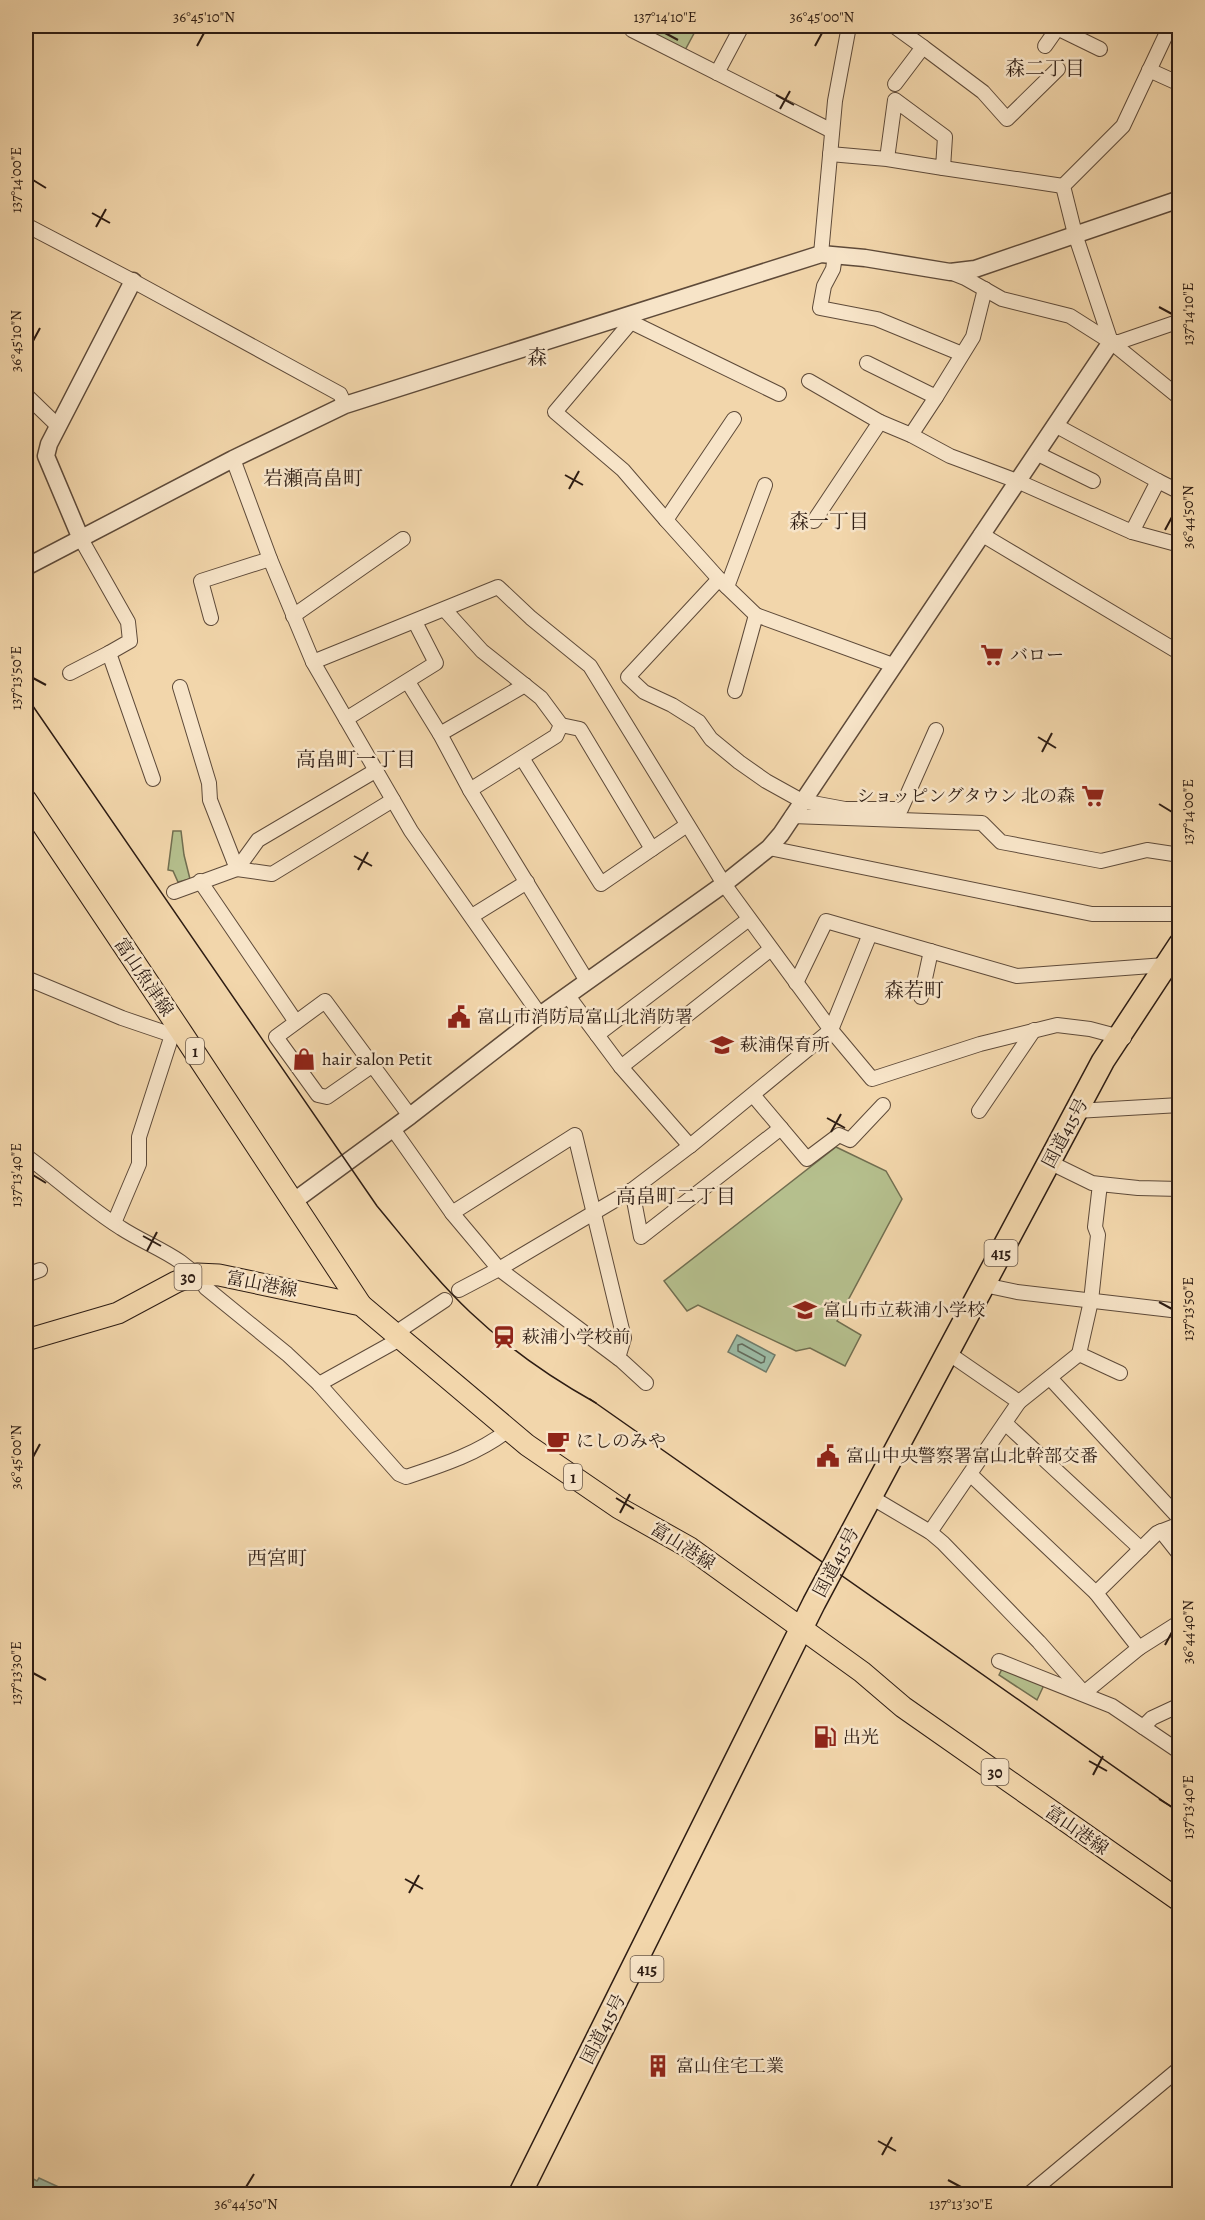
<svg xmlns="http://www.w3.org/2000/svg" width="1205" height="2220" viewBox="0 0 1205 2220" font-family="Alegreya,'Noto Serif JP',serif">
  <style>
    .green { fill: #b5bf8d; stroke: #716e50; stroke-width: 1.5 }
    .water { fill: #9cbaa4; stroke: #707b6a; stroke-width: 1.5 }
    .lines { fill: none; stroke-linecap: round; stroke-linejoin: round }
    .shore { stroke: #646b5c; stroke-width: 1.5 }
    .minor-casing { stroke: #5e4a39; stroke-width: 16 }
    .tertiary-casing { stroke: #5e4a39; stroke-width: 19 }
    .primary-casing { stroke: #2d1c13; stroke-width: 23 }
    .trunk-casing { stroke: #2d1c13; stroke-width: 25 }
    .minor { stroke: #f7e4c8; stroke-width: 14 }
    .tertiary { stroke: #f7e4c8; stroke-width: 16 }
    .primary { stroke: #f2d6ab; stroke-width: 21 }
    .trunk { stroke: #f2d6ab; stroke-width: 22 }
    .tram { stroke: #2d1c13; stroke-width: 1.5 }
    .ticks { fill: none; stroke: #2d1c13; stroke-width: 2 }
    .labels { text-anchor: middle; stroke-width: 5; stroke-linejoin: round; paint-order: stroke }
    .shield { fill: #f7e4c8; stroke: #6a5849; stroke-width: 1.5 }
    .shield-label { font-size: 16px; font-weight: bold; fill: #2d1c13 }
    .poi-label { font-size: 18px; fill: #2d1c13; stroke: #f7e4c8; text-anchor: start }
    .street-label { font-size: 18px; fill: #2d1c13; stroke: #f7e4c8 }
    .neighbourhood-label { font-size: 20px; fill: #2d1c13; stroke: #f7e4c8 }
    .neatline { fill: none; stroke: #2d1c13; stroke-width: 2 }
    .ticks-label { font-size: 15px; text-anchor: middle; fill: #2d1c13 }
  </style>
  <rect width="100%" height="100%" fill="#f2d6ab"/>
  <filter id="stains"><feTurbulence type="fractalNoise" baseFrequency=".00333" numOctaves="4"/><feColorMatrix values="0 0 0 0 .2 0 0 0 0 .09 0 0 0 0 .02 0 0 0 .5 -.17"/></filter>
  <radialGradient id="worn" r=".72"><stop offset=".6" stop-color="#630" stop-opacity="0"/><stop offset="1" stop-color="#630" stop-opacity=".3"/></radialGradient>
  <g class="green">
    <path d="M632 26H698L684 52Z"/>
    <path d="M173 831H181L184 855 190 879 178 882 173 871 168 870Z"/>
    <path d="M836 1147 886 1171 902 1199 837 1321 861 1335 845 1366 810 1348 796 1351 698 1305 687 1311 664 1281Z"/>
    <path d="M1002 1669 1044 1685 1037 1700 999 1675Z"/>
  </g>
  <g class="water">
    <path d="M737 1335 775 1355 766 1372 728 1352Z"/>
    <path d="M26 2175 37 2181 39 2178 74 2194H26Z"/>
  </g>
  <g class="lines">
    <path class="shore" d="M742 1344 765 1357 764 1362 761 1363 738 1351V1345Z"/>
    <g class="minor-casing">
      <g id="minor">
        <path d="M894 26 923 47 895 84"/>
        <path d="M1057 28 1100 49"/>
        <path d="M632 30 832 131"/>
        <path d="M1045 46 1059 26"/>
        <path d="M923 47 983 92 1007 119 1058 69"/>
        <path d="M1149 70 1180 84"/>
        <path d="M717 73 742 26"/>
        <path d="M830 154 887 159 895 100 945 137 943 168 887 159"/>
        <path d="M943 168 1063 186"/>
        <path d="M26 225 133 281 340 394 345 405"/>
        <path d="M821 254 835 101 849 26"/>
        <path d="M835 256 833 269 824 286 820 308 877 319 962 354"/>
        <path d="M950 272 965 278 1002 299 1070 316 1111 342 1180 398"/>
        <path d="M630 315 631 322 555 412 623 470 666 520"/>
        <path d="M631 322 779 394"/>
        <path d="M1111 342 1075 234 1063 186 1123 126 1170 26"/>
        <path d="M1111 342H1119L1180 321"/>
        <path d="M867 363 936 397 973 337 985 289"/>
        <path d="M809 381 880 422 814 521"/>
        <path d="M26 395 58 426"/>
        <path d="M880 422 911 435 950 456 1017 481 1132 532 1158 481 1055 425"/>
        <path d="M911 435 936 397"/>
        <path d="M1036 453 1093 481"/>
        <path d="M233 459 270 559 313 662 411 831 540 1015"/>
        <path d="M1158 481 1180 492"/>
        <path d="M1132 532 1180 545"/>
        <path d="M981 534 1180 653"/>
        <path d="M81 539 128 622 130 641 109 653 153 779"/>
        <path d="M719 579 666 520 734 419"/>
        <path d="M727 587 719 579 628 677 644 692 672 705 699 722 711 739 739 762 766 781 802 801 845 809H901L936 730"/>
        <path d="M445 610 482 651 541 698 561 725 556 736 470 790"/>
        <path d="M756 615 727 587 765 485"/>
        <path d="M293 616 403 539"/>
        <path d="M211 618 201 581 270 559"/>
        <path d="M313 662 498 587 531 618 590 666 724 884 831 1030 872 1079 980 1044 1057 1025 1090 1029 1124 1038"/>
        <path d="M70 673 109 653"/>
        <path d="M408 682 440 734 470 790 587 981"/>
        <path d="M180 687 209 783 210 800 237 869 272 874 393 800"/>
        <path d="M735 691 756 615 893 665"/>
        <path d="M346 719 436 663 415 622"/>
        <path d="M561 725 580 729 652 849"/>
        <path d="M440 734 525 685"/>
        <path d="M522 758 601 884 687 825"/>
        <path d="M792 816 982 823 1001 842 1101 861 1147 850 1180 855"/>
        <path d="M769 848 1092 914H1180"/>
        <path d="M200 881 296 1022"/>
        <path d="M174 892 237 869 258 840 375 771"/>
        <path d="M472 916 527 882"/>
        <path d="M26 978 122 1018 172 1035 180 1033"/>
        <path d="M796 983 826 921 1017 976 1165 965 1180 972"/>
        <path d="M568 996 621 1067 690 1146"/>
        <path d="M921 997 931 951"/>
        <path d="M597 1035 749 919"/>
        <path d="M373 1065 327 1097 318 1095 276 1037 325 1001 410 1116"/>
        <path d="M621 1067 771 949"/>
        <path d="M753 1095 807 1159 839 1135 850 1140 883 1105"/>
        <path d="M979 1111 1034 1030"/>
        <path d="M1076 1111 1180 1105"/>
        <path d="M393 1129 452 1213 499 1269 622 1361 646 1383"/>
        <path d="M26 1156C58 1179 87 1207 121 1228 150 1247 187 1257 206 1288L287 1354 319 1384 399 1474 406 1477C442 1465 477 1454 507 1431"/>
        <path d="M1049 1162 1092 1183 1100 1184"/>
        <path d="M632 1190 641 1237 781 1128"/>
        <path d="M452 1213 575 1135 624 1338 618 1358"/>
        <path d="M114 1223 139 1164V1137L172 1035"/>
        <path d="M26 1275 40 1270"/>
        <path d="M984 1285 1017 1292 1180 1311"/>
        <path d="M459 1290 499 1269 632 1190 690 1146 831 1030 870 934"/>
        <path d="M394 1334 445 1300"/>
        <path d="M1120 1373 1079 1354 1091 1301 1098 1235 1095 1227 1100 1184 1138 1188 1180 1189"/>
        <path d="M1050 1378 1180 1519"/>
        <path d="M319 1384 400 1339"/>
        <path d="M1019 1402 1079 1354"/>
        <path d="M1005 1423 1141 1549"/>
        <path d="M970 1474 1096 1593"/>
        <path d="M871 1497 930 1532 943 1543 1039 1642 1084 1693"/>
        <path d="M1161 1531 1180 1555"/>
        <path d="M930 1532 1019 1402 948 1353"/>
        <path d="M1139 1648 1180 1622"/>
        <path d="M999 1661 1112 1706 1180 1752"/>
        <path d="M1084 1693 1139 1648 1096 1593 1157 1533 1180 1524"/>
        <path d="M1143 1727 1152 1718 1180 1705"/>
        <path d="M1029 2194 1180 2068"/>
      </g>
    </g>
    <g class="tertiary-casing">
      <g id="tertiary">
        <path d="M81 539 46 456 49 444 133 281"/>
        <path d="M26 567 233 459 345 405 821 254 865 258 950 272 975 269 1180 199"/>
        <path d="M294 1201 410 1116 540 1015 724 884 769 848 781 834 1111 342"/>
      </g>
    </g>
    <g class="primary-casing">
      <g id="primary">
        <path d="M26 800 182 1033 361 1305"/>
        <path d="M26 1340 118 1313 176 1282 197 1274 219 1275 361 1305 527 1445 619 1508 690 1548 862 1672 903 1707 1180 1901"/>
      </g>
    </g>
    <g class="trunk-casing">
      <path id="trunk" d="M520 2194 814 1603 1103 1061 1180 944"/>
    </g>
    <use href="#minor" class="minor"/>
    <use href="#tertiary" class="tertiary"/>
    <use href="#primary" class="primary"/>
    <use href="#trunk" class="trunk"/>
    <g class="tram">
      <path d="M26 696 377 1206C407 1242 436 1280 470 1312 508 1348 551 1378 596 1403"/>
      <path d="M590 1399 1180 1813"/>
    </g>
  </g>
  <path class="ticks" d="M665 33 678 40M197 46 204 33M815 46 822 33M776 95 794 105M780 109 790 91M33 180 46 188M92 213 110 223M96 227 106 209M1159 307 1172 314M33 341 40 328M565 475 583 485M569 489 579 471M1165 530 1172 517M33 678 46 685M1038 737 1056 748M1042 752 1052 733M1159 804 1172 812M354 856 372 866M358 870 368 852M827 1118 845 1128M831 1132 841 1114M33 1175 46 1183M143 1236 161 1246M147 1251 157 1232M1159 1302 1172 1309M33 1457 40 1444M616 1498 634 1509M620 1513 630 1494M1165 1645 1172 1632M33 1673 46 1680M1089 1761 1107 1771M1093 1775 1103 1756M1159 1799 1172 1807M405 1879 423 1889M409 1893 419 1875M878 2141 896 2151M882 2155 892 2137M948 2180 961 2187M246 2187 254 2174"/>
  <defs>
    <g id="supermarket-bare" transform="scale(1.8)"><path d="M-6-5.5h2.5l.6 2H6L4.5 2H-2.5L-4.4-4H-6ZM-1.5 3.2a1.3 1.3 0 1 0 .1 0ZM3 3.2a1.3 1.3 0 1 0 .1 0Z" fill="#8f2418" stroke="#f7e4c8" stroke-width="2.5" paint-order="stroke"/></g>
    <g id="civic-bare" transform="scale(1.8)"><path d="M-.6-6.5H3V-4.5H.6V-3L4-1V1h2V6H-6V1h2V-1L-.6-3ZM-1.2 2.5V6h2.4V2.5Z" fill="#8f2418" stroke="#f7e4c8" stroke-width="2.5" paint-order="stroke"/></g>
    <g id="school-bare" transform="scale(1.8)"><path d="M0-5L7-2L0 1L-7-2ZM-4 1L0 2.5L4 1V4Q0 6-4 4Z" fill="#8f2418" stroke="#f7e4c8" stroke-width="2.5" paint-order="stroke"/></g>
    <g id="shop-bare" transform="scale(1.8)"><path d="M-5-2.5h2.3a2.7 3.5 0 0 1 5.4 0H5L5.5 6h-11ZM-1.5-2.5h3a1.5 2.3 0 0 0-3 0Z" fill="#8f2418" stroke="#f7e4c8" stroke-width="2.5" paint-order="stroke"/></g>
    <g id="station-bare" transform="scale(1.8)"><path d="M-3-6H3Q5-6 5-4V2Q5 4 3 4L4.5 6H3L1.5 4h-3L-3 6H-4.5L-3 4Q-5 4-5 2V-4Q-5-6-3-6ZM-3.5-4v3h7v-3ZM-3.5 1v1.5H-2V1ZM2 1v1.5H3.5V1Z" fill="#8f2418" stroke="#f7e4c8" stroke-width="2.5" paint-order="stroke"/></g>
    <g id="cafe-bare" transform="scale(1.8)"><path d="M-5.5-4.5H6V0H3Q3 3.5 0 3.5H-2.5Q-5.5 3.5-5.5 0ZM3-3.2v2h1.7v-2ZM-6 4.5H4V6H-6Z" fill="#8f2418" stroke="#f7e4c8" stroke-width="2.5" paint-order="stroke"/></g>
    <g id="fuel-bare" transform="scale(1.8)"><path d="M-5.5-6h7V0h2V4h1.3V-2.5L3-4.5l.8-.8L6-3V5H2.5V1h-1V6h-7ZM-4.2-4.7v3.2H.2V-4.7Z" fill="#8f2418" stroke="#f7e4c8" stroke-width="2.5" paint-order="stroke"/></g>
    <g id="building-bare" transform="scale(1.8)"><path d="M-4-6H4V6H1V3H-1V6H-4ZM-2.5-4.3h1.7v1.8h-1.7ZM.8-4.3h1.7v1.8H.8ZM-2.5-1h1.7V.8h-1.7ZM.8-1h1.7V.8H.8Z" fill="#8f2418" stroke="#f7e4c8" stroke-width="2.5" paint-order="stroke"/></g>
  </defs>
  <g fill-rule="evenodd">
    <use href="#supermarket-bare" x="992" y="655"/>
    <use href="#supermarket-bare" x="1093" y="796"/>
    <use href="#civic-bare" x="459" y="1017"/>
    <use href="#school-bare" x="722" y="1045"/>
    <use href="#shop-bare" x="304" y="1059"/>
    <use href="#school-bare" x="805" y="1310"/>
    <use href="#station-bare" x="504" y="1337"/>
    <use href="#cafe-bare" x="558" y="1441"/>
    <use href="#civic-bare" x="828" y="1456"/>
    <use href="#fuel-bare" x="825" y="1737"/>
    <use href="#building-bare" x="658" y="2066"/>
  </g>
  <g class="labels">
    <g class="shield">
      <rect x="186" y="1038" width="18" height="26" rx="4.5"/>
      <rect x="984.5" y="1240" width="33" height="26" rx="4.5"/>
      <rect x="174.5" y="1264" width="27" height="26" rx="4.5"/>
      <rect x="564" y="1464" width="18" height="26" rx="4.5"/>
      <rect x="981.5" y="1759" width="27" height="26" rx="4.5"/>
      <rect x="630.5" y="1956" width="33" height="26" rx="4.5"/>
    </g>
    <g class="shield-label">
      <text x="195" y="1057">1</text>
      <text x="1001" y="1259">415</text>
      <text x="188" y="1283">30</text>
      <text x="573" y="1483">1</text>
      <text x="995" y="1778">30</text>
      <text x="647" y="1975">415</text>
    </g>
    <g class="poi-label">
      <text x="1010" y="661">バロー</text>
      <text x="1075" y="802" text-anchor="end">ショッピングタウン 北の森</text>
      <text x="477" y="1023">富山市消防局富山北消防署</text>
      <text x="740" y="1051">萩浦保育所</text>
      <text x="322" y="1065">hair salon Petit</text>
      <text x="823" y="1316">富山市立萩浦小学校</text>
      <text x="522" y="1343">萩浦小学校前</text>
      <text x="576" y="1447">にしのみや</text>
      <text x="846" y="1462">富山中央警察署富山北幹部交番</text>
      <text x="843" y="1743">出光</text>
      <text x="676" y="2072">富山住宅工業</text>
    </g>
    <g class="street-label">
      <text transform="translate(144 977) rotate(56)" y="6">富山魚津線</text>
      <text transform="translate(1065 1133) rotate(-62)" y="6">国道415号</text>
      <text transform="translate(262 1284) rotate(11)" y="6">富山港線</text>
      <text transform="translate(683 1546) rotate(32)" y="6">富山港線</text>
      <text transform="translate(836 1562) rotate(-62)" y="6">国道415号</text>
      <text transform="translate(1077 1830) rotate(35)" y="6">富山港線</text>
      <text transform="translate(603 2029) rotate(-63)" y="6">国道415号</text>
    </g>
    <g class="neighbourhood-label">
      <text x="1045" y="75">森二丁目</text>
      <text x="537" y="364">森</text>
      <text x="313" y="485">岩瀬高畠町</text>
      <text x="829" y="528">森一丁目</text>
      <text x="356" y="766">高畠町一丁目</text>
      <text x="914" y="997">森若町</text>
      <text x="676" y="1203">高畠町二丁目</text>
      <text x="277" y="1565">西宮町</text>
    </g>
  </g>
  <rect width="1205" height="2220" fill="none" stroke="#f2d6ab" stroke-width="66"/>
  <rect x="33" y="33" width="1139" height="2154" class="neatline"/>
  <g class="ticks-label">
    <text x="204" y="22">36°45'10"N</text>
    <text x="665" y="22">137°14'10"E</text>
    <text x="822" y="22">36°45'00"N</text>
    <text transform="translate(16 180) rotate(-90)" y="5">137°14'00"E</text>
    <text transform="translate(1188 314) rotate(-90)" y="5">137°14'10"E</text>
    <text transform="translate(16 341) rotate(-90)" y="5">36°45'10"N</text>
    <text transform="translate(1188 517) rotate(-90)" y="5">36°44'50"N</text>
    <text transform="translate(16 678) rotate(-90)" y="5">137°13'50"E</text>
    <text transform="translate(1188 812) rotate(-90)" y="5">137°14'00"E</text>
    <text transform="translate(16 1175) rotate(-90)" y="5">137°13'40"E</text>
    <text transform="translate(1188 1309) rotate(-90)" y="5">137°13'50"E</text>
    <text transform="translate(16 1457) rotate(-90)" y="5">36°45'00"N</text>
    <text transform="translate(1188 1632) rotate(-90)" y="5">36°44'40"N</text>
    <text transform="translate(16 1673) rotate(-90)" y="5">137°13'30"E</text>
    <text transform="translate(1188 1807) rotate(-90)" y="5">137°13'40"E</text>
    <text x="246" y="2209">36°44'50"N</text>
    <text x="961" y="2209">137°13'30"E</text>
  </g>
  <rect width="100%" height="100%" filter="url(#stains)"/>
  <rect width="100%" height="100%" fill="url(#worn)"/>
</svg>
